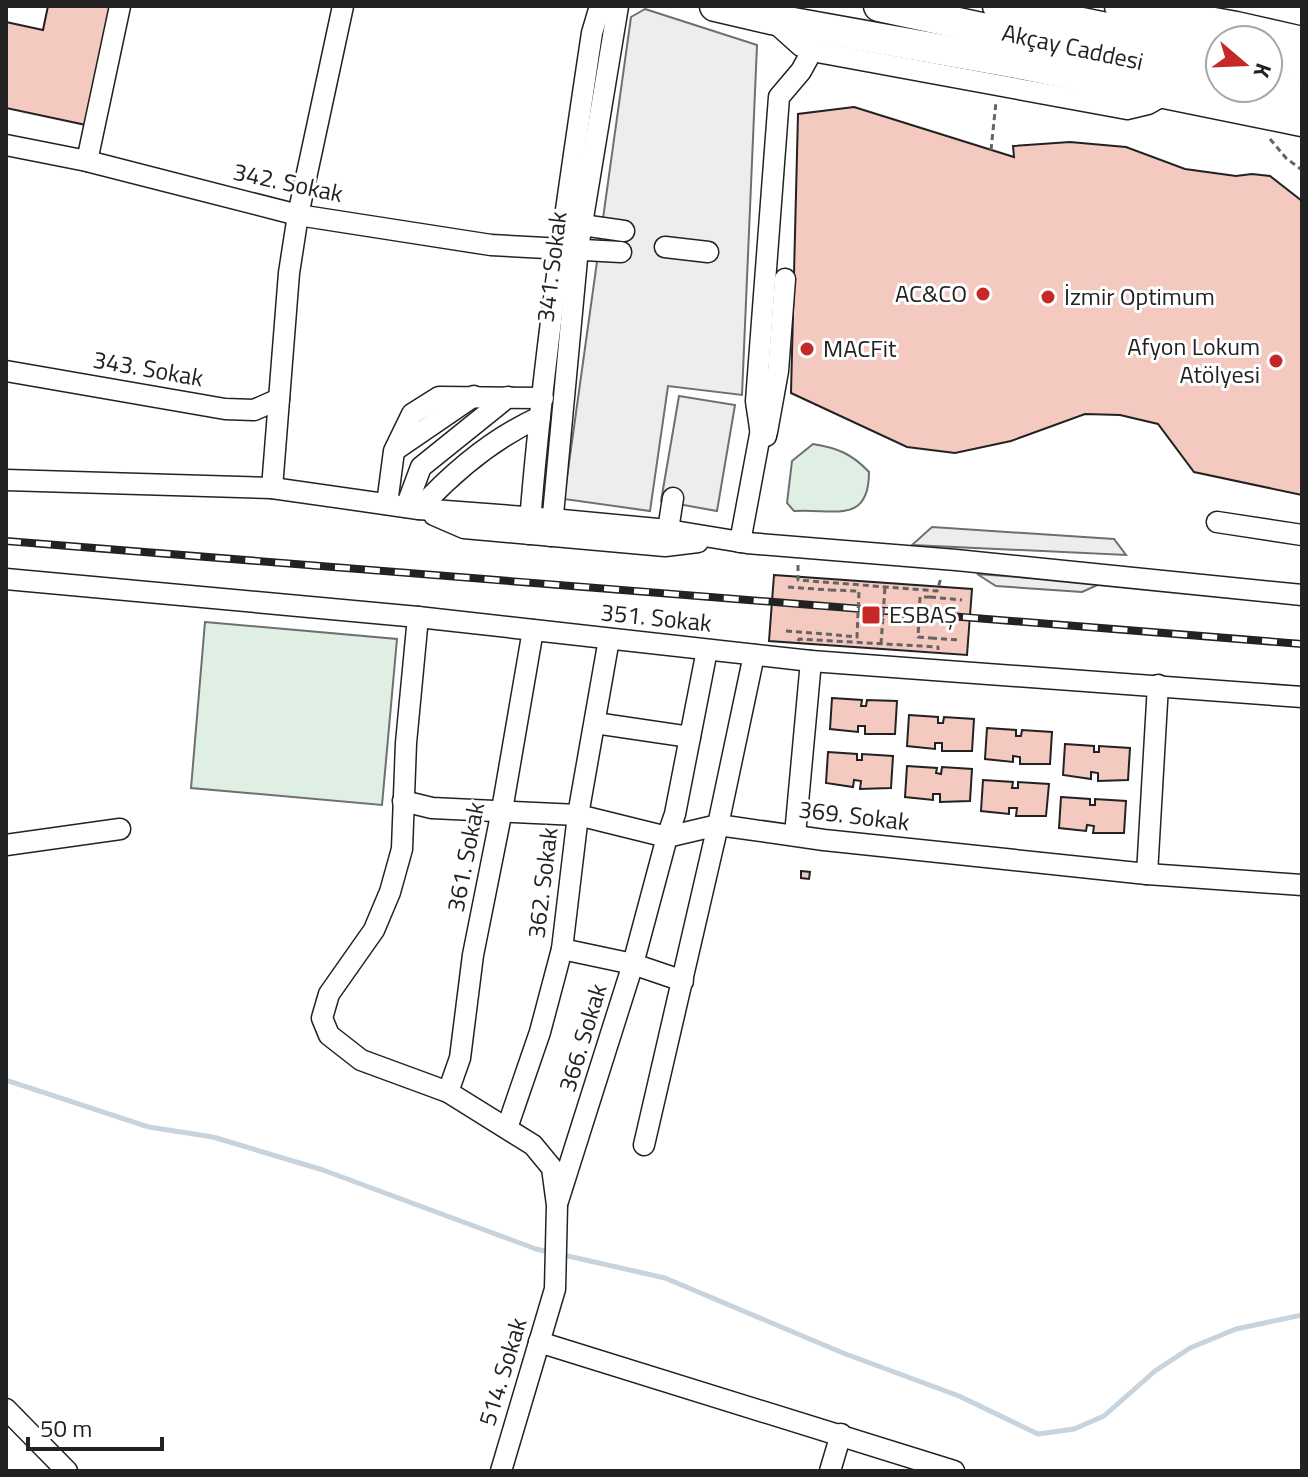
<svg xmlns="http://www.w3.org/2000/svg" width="1308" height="1477" viewBox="0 0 1308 1477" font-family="'Titillium Web',sans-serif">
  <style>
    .green { fill: #e0efe3; stroke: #6f6f6f; stroke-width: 2 }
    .parking { fill: #ededed; stroke: #6f6f6f; stroke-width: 2 }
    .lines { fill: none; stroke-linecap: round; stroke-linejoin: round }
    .stream { stroke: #c7d3dd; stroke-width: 5 }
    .building { fill: #f3c9c0; stroke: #222; stroke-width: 2 }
    .minor-casing { stroke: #222; stroke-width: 23 }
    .highway-casing { stroke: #222; stroke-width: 33 }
    .path { stroke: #646464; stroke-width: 3; stroke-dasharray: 6 4; stroke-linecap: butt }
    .minor { stroke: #fff; stroke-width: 20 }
    .highway { stroke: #fff; stroke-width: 30 }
    .rail-casing { stroke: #222; stroke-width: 8 }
    .rail { stroke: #fff; stroke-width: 5; stroke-dasharray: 15; stroke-linecap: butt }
    .path-bridge { stroke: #646464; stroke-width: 3; stroke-dasharray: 6 4; stroke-linecap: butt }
    .poi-dot { fill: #c62828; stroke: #fff; stroke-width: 3 }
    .labels { text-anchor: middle; stroke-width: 6; stroke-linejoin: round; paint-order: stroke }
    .street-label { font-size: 24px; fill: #222; stroke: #fff }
    .poi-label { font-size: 24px; fill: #222; stroke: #fff; text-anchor: start }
  </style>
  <rect width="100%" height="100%" fill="#fff"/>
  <g class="green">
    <path d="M813 444C838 448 852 454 869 472 869 526 832 508 794 511L787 503 792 461Z"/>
    <path d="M205 622 397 639 382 805 191 788Z"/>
  </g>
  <g class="parking">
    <path d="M645 9 757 45 742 395 668 386 650 511 564 499 631 17Z"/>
    <path d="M679 396 735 405 717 511 661 501Z"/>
    <path d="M932 527 1114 539 1126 555 912 545Z"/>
    <path d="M977 574 1102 583 1082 592 996 586Z"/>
  </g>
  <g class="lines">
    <g class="stream">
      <path d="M6 1080 149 1127 213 1137 323 1170 536 1249 549 1252"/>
      <path d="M559 1254 665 1278 843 1353 959 1396 1038 1434 1074 1429 1104 1416 1155 1371 1190 1348 1236 1329 1302 1315"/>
    </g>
  </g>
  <g class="building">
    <path d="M48 6H111L86 125 6 108V22L43 30Z"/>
    <path d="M854 107 1014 157 1013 146 1070 142 1126 147 1185 169 1236 176 1252 174 1270 176 1302 201V495L1194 472 1158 424 1120 415 1085 414 1011 441 955 453 907 447 791 393 798 114Z"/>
    <path d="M774 575 972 589 967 655 769 641Z"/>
    <path d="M832 698 862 700 861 706H866L867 700 897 701 895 734H865V726H858V732L830 729Z"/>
    <path d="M909 715 938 717V723H943L944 717 974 719 972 751H942V743H935V749L907 746Z"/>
    <path d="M987 728 1016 730V736H1021L1022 730 1052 732 1050 764H1020V757L1013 756V762L985 759Z"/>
    <path d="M1065 744 1094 746V752H1099V746L1130 748 1128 780 1098 781V773L1091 772V779L1063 775Z"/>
    <path d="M828 752 857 754V760H862V754L893 756 891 788 860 789 861 781 854 780 853 787 826 783Z"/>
    <path d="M907 766 937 768 936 773 941 774 942 767 972 769 970 801 940 802V794H933V800L905 797Z"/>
    <path d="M983 780 1013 782 1012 788H1018V782L1049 784 1046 816H1016L1017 808H1009V814L981 811Z"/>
    <path d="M1061 797 1090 799V805H1095V799L1126 801 1124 833H1093L1094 826 1087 825 1086 831 1059 828Z"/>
    <path d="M801 871 810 872 809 879 801 878Z"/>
  </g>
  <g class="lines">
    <g class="minor-casing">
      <g id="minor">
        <path d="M771 19 801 46 812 51 1127 109 1148 104 1166 94"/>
        <path d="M6 145 87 161 298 215 491 245 621 252"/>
        <path d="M87 161 120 6"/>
        <path d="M575 233 582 225 624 231"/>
        <path d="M665 247 708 252"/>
        <path d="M6 371 225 409 254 410 279 399"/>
        <path d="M767 432 778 371 785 279"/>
        <path d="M766 436 761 435 756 401 779 97 801 71 812 51"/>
        <path d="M398 448 474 396"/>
        <path d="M6 480 272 488 419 509 552 519 668 530 747 543 956 560 1302 595"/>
        <path d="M272 488 289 273 298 215 343 6"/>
        <path d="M387 504 394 451 412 414 439 397 543 398"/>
        <path d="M406 507 421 467 508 397"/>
        <path d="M419 509C454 471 493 438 540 417"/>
        <path d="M434 515 464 528 665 546 698 542"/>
        <path d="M1217 522 1302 535"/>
        <path d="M668 530 673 498"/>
        <path d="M529 534C542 366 567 199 592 33L600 6"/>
        <path d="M551 536 578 248 618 6"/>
        <path d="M740 542 762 424"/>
        <path d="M6 579 418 617 811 661 1302 697"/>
        <path d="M418 617 406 743 402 849 390 892 374 930 329 994 322 1018 329 1035 361 1060 448 1092 533 1145 552 1168 557 1205 555 1289 501 1471"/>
        <path d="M595 723 690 737"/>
        <path d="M403 801 432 808 578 815 667 837 718 825 824 840 1147 874 1302 885"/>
        <path d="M795 835 811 661"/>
        <path d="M6 845 120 829"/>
        <path d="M1147 874 1158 685"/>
        <path d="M562 949 633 964 683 981"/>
        <path d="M448 1092 460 1058 473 955 502 810 533 630"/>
        <path d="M507 1128 540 1032 562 949 578 815 609 639"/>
        <path d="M644 1145 718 825 754 655"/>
        <path d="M558 1201 633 964 667 837 675 814 707 650"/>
        <path d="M539 1342 954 1471"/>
        <path d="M6 1409 67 1471"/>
        <path d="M830 1471 841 1434"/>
      </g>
    </g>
    <g class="highway-casing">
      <g id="highway">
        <path d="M715 6 771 19 1027 65 1302 121"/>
        <path id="s1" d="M879 6 1220 79"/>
        <path d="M998 6 1220 51"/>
        <path d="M1120 6 1236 27 1302 42"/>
        <path d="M1268 60 1302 66"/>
        <path d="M1260 88 1302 96"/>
      </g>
    </g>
    <g class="path">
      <path d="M1270 139 1286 158 1302 170"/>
      <path d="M991 150 996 102"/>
      <path d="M798 565V580L937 591 941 578"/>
      <path d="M788 587 830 590"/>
      <path d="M930 597 962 600"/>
      <path d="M858 614 919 618"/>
      <path d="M786 631 826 634"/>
      <path d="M931 638 959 640"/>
      <path d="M798 641 799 639 938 647V650"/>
    </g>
    <use href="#minor" class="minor"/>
    <use href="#highway" class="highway"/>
    <g class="rail-casing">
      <path id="rail" d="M6 541 1302 644"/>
    </g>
    <use href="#rail" class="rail"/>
    <g class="path-bridge">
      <path d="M930 597H920L918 637 931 638"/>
      <path d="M826 634 857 637 859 591 830 590"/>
      <path d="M881 644 885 587"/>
    </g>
  </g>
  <g class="poi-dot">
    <circle cx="983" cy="294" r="8"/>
    <circle cx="1048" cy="297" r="8"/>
    <circle cx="807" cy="349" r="8"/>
    <circle cx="1276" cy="361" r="8"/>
    <rect x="861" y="605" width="20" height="20" rx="4"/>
  </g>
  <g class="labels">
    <g class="street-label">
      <text dy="8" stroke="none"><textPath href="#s1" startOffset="198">Akçay Caddesi</textPath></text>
      <text transform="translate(288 183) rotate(12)" y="8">342. Sokak</text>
      <text transform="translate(552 267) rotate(-83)" y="8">341. Sokak</text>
      <text transform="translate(148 369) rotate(10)" y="8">343. Sokak</text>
      <text transform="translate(656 618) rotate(6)" y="8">351. Sokak</text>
      <text transform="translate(854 816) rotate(7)" y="8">369. Sokak</text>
      <text transform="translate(466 857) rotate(-79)" y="8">361. Sokak</text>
      <text transform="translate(543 883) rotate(-83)" y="8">362. Sokak</text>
      <text transform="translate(583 1038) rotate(-73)" y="8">366. Sokak</text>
      <text transform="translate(503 1372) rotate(-73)" y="8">514. Sokak</text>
    </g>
    <g class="poi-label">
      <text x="967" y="302" text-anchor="end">AC&amp;CO</text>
      <text x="1064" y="305">İzmir Optimum</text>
      <text x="1260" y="355" text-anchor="end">Afyon Lokum<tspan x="1260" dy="28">Atölyesi</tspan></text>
      <text x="823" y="357">MACFit</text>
      <text x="889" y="623">ESBAŞ</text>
    </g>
  </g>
  <rect width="1308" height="1477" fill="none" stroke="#222222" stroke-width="16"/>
  <g transform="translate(1244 64) rotate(109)"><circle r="38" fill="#ffffff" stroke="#a7a7a7" stroke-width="2"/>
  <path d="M0-6L14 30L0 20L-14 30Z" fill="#c62828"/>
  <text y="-12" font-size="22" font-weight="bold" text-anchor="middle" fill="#222222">K</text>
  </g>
  <path d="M28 1437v12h134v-12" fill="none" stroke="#222222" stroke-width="4"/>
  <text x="40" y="1437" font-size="24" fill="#222222" stroke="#ffffff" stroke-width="6" paint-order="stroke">50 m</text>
</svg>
